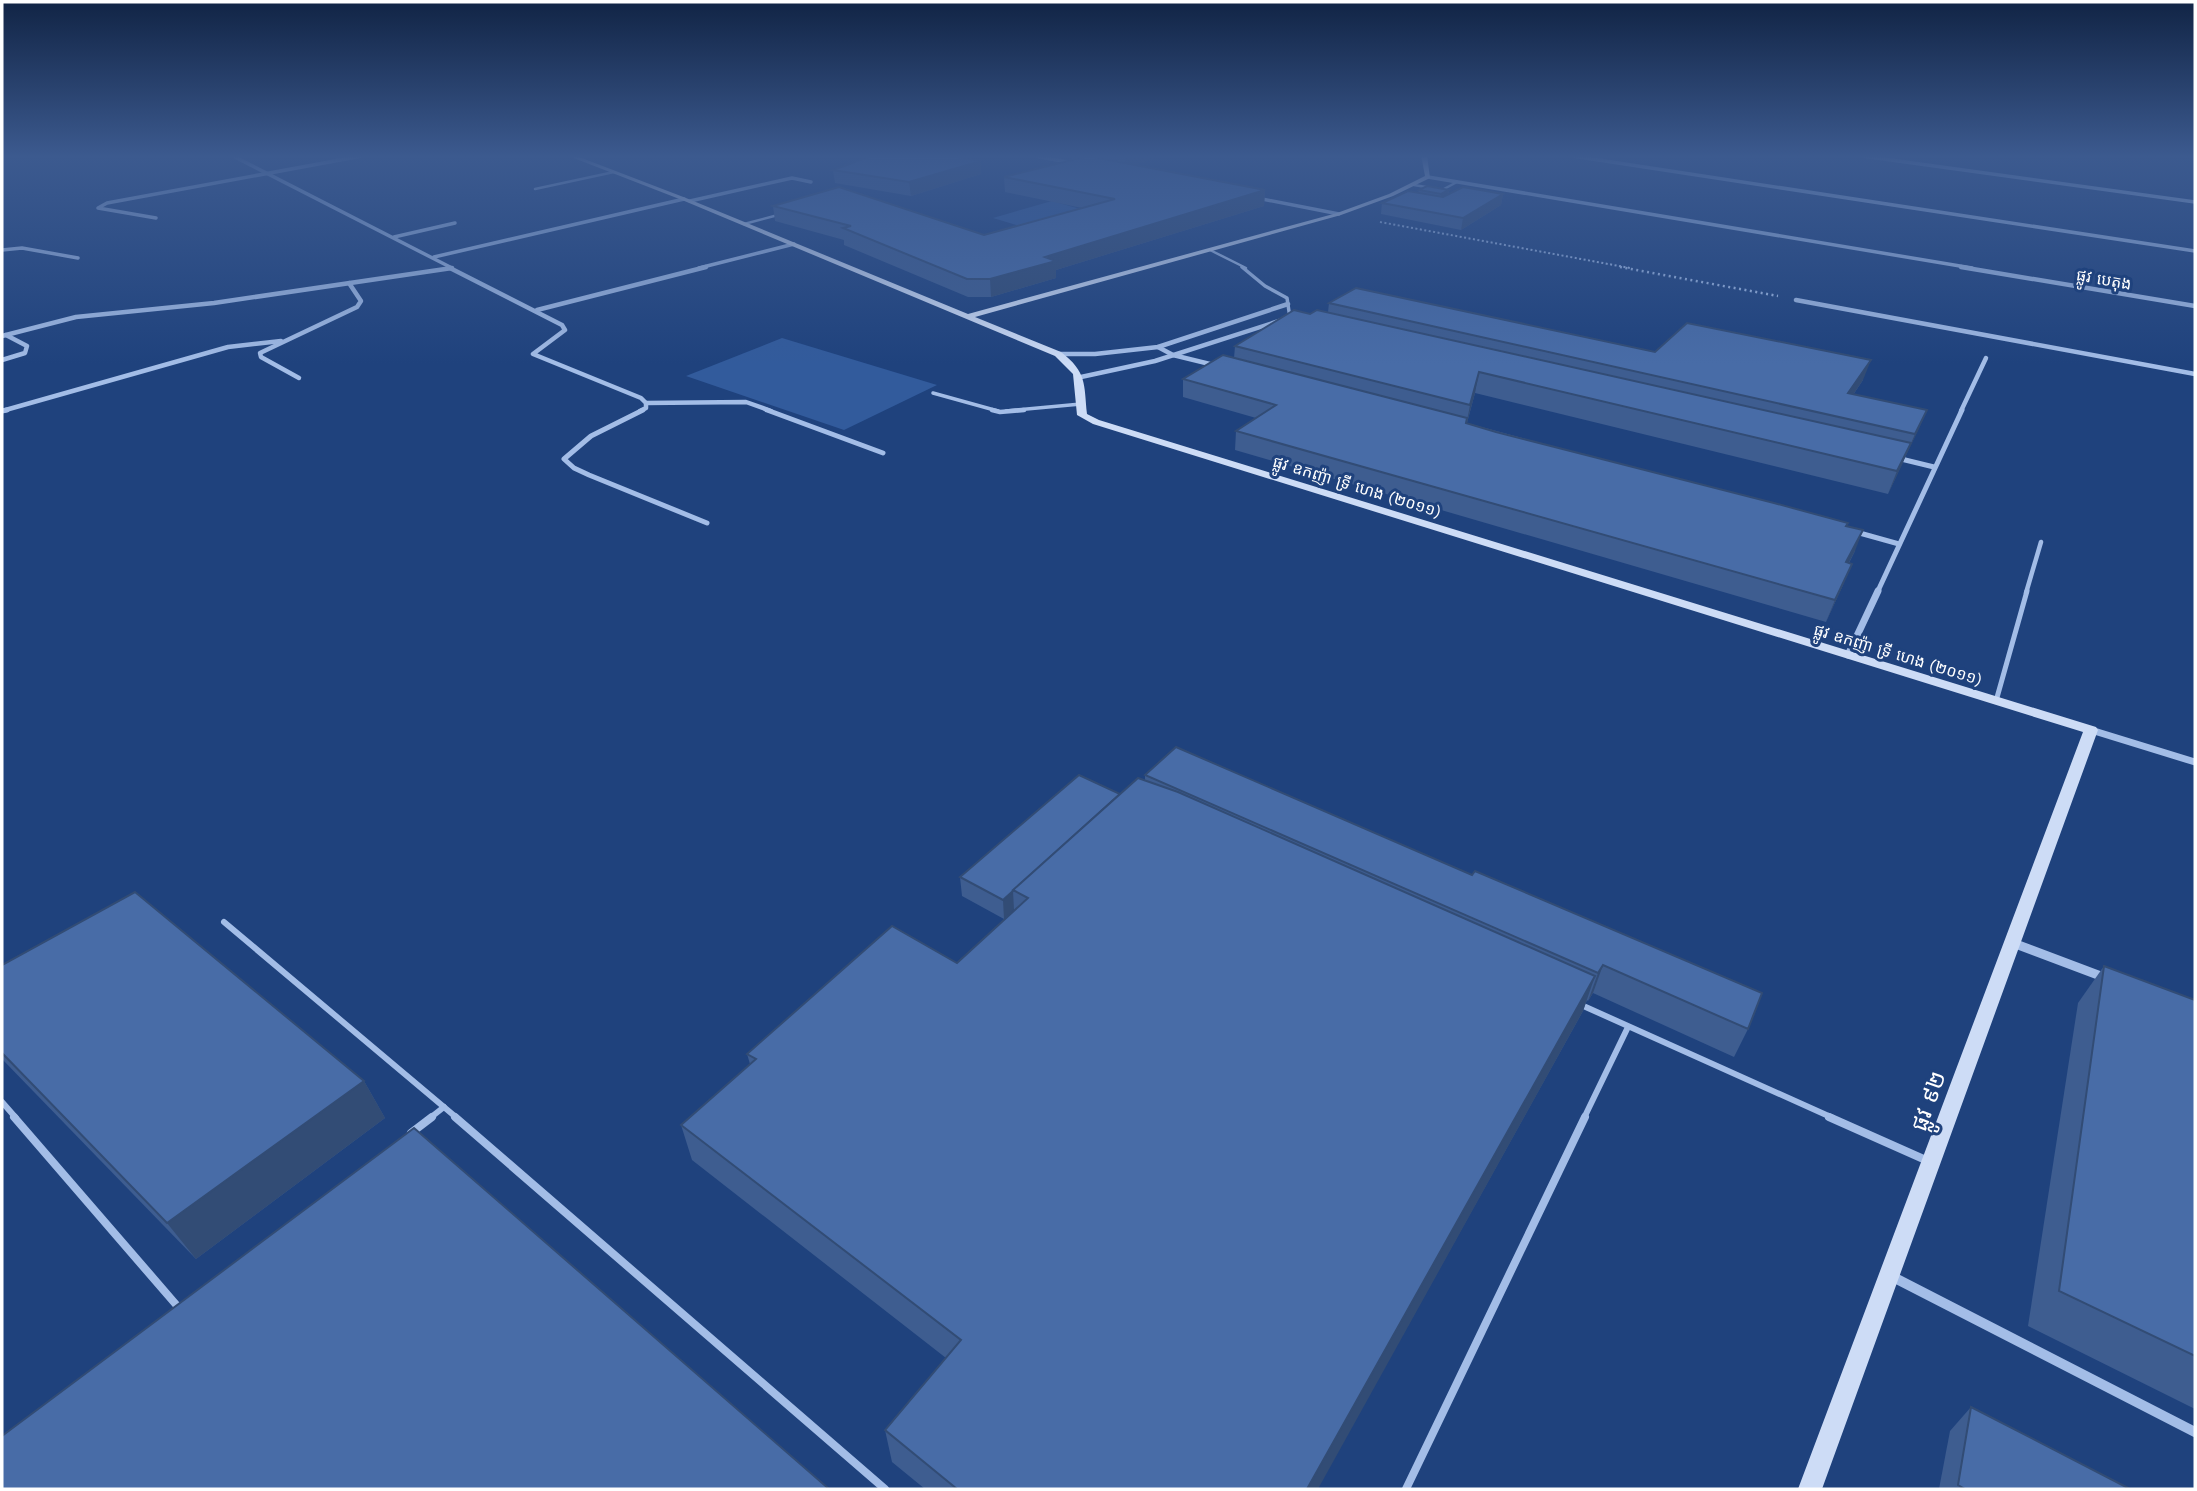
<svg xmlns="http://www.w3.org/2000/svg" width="2197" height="1491" viewBox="0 0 2197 1491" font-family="'Work Sans','Noto Sans Khmer',sans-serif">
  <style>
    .green { fill: #325b9c }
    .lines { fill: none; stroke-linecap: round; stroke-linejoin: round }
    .path-far1 { stroke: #a3bde7; stroke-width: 2; stroke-dasharray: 2 2.5; stroke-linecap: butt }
    .path { stroke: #a3bde7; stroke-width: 2.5; stroke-dasharray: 2 3.5; stroke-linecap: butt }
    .lane-far5 { stroke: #a3bde7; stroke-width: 2.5 }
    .lane-far4 { stroke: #a3bde7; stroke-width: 3.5 }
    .lane-far3 { stroke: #a3bde7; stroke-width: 4.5 }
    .lane-far2 { stroke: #a3bde7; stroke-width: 5 }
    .lane-far1 { stroke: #a3bde7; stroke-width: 6 }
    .lane { stroke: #a3bde7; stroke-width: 8 }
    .street-far5 { stroke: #a3bde7; stroke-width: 3.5 }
    .street-far4 { stroke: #a3bde7; stroke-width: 4.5 }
    .street-far3 { stroke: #a3bde7; stroke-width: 5 }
    .street-far2 { stroke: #a3bde7; stroke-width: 7 }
    .street-far1 { stroke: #a3bde7; stroke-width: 9 }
    .street { stroke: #a3bde7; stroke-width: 10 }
    .secondary { fill: #cddcf6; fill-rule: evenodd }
    .wall { fill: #3e5d90 }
    .shaded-wall { fill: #324c75 }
    .building { fill: #486ca7; stroke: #324c75; stroke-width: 2 }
    .labels { text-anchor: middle; stroke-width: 6; stroke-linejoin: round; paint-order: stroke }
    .far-street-label { font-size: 16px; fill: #fff; stroke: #1f427d }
    .near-street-label { font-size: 23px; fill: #fff; stroke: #1f427d }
  </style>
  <rect width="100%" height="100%" fill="#1f427d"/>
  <g class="green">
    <path d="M1052 201 1098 214 1040 232 993 218Z"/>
    <path d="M782 338 937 385 844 430 686 376Z"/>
  </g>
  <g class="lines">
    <path class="path-far1" d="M1380 222 1630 268"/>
    <path class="path" d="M1620 267 1778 296"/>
    <g class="lane-far5">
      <path d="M1414 185 1432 188"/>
      <path d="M535 189 614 172"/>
      <path d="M1442 190 1457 182"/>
      <path d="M744 224 778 215"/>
      <path d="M1210 250 1246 268"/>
    </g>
    <g class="lane-far4">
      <path d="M1242 267 1265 286 1287 298 1290 318"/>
      <path d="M933 393 998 411"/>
      <path d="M1006 411 1081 404"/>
    </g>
    <g class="lane-far3">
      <path d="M992 410 1000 412 1024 410"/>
      <path d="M2026 593 2041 542"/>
    </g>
    <path class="lane-far2" d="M1996 701 2027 591"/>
    <g class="lane-far1">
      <path d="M224 922 457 1118"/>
      <path d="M1579 1004 1833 1118"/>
      <path d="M2 1102 16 1118"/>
      <path d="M430 1118 444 1107"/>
      <path d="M1584 1118 1628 1027"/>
    </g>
    <g class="lane">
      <path d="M14 1117 179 1308"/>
      <path d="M455 1117 885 1489"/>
      <path d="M1829 1117 1928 1161"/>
      <path d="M411 1133 432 1117"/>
      <path d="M1406 1489 1585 1117"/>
    </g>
    <g class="street-far5">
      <path d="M231 155 452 268"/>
      <path d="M1030 155 1073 163"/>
      <path d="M1566 155 2195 251"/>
      <path d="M1855 155 2195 202"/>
      <path d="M1428 177 1972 268"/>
      <path d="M1257 198 1339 214"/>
      <path d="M690 201 792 178 811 182"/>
      <path d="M156 218 98 208 107 203 367 155"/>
      <path d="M394 237 455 223"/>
      <path d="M2 250 22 248 78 258"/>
      <path d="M434 257 684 199"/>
      <path d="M449 268H452"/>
      <path d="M699 268 794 244"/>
    </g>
    <g class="street-far4">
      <path d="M448 267 562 325 565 330 533 354 641 398 646 403V408L640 411"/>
      <path d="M1961 267 2195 306"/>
      <path d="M1796 300 2195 374"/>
      <path d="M537 310 706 267"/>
      <path d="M2 336 76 317 214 303 452 268"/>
      <path d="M1158 347 1173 355 1218 366"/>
      <path d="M1058 354H1095L1158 347 1288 304"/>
      <path d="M2 360 25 353 27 346 6 335"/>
      <path d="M1081 377 1155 361 1279 321"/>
      <path d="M299 378 261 357 260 353 357 307 361 301 349 283"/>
      <path d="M646 403 746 402 771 411"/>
      <path d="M2 411 228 347 281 341"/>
      <path d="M1961 411 1986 358"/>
    </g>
    <g class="street-far3">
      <path d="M643 410 591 436 564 459 574 468 589 475 707 523"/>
      <path d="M767 410 883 453"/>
      <path d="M2 411 7 410"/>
      <path d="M1897 458 1934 467"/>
      <path d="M1856 532 1899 544"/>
      <path d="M1877 593 1962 410"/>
    </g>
    <g class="street-far2">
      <path d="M1848 655 1878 591"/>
      <path d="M2091 730 2195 762"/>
    </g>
    <path class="street-far1" d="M2013 943 2106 978"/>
    <path class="street" d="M1891 1276 2195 1432"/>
    <path class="secondary" d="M566 155H574L686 198 968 314 1337 213 1389 194 1425 176 1421 155H1427L1430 178 1393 196 1341 215 975 317 1061 352C1087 372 1084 384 1087 414L1099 420 2096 727 2098 730 1822 1489H1798L2083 732 1093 424 1077 415 1073 374 1055 356 682 200Z"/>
  </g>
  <g class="wall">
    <path d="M1068 155H1163L1135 165 1265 190 1264 206 1056 270V278L991 297H968L844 245V240L775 221 773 206 984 235 1082 208 1005 192 1004 177 1075 159 1068 158Z"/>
    <path d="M981 161V174L911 196 835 183 833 170Z"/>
    <path d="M1419 190H1449V194H1503L1501 205 1461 230 1381 214 1382 203 1418 193Z"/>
    <path d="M1329 303 1655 352 1863 380 1853 395 1927 410 1888 494 1475 393 1467 423 1847 526 1855 551 1849 563 1843 585 1826 622 1235 450 1236 431 1256 418 1183 397V379L1234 358 1235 346 1310 314 1328 312Z"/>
    <path d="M1176 747 1748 1029 1734 1057 1593 993 1588 1001 1587 1000 1583 1011 1317 1489H925L892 1462 885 1430 946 1358 692 1160 681 1125 750 1064 747 1054 957 963 1014 910 1004 919 962 896 960 877 1145 781V775Z"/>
    <path d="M2 965 364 1081 385 1118 196 1259 2 1059Z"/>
    <path d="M2104 966 2195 1000V1409L2028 1326 2078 1003Z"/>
    <path d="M1971 1407 2130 1489H1939L1950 1431Z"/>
  </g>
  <g class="shaded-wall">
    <path d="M1125 155H1163L1125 169Z"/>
    <path d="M981 161V174L911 196 909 182Z"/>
    <path d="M1265 190 1264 206 1056 270V278L991 297 990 279 1045 257Z"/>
    <path d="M1449 190 1448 196 1440 200 1441 194Z"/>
    <path d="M1503 194 1501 205 1461 230 1463 218Z"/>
    <path d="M1871 360 1863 380 1840 414 1848 393Z"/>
    <path d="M1479 372 1475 393 1466 426 1470 405Z"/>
    <path d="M1927 410 1918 431 1906 455 1915 434Z"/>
    <path d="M1911 443 1902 465 1888 494 1897 471Z"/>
    <path d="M1863 530 1855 551 1838 583 1846 562Z"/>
    <path d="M1852 564 1843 585 1826 622 1835 600Z"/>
    <path d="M1013 891 1014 910 1004 919 1003 900Z"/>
    <path d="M1603 965 1593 993 1588 1001 1598 973Z"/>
    <path d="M1595 976 1583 1011 1318 1489H1307Z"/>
    <path d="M364 1081 385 1118 196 1259 167 1223Z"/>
  </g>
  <g class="building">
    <path d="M874 155H946L981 161 909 182 833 170Z"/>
    <path d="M1088 156 1265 190 1045 257 1056 261 990 279H967L843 228 851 226 773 206 839 187 984 235 1115 199 1004 177Z"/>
    <path d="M1427 186 1449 190 1441 194 1419 190Z"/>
    <path d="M1463 187 1503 194 1463 218 1382 203 1408 191 1443 197Z"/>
    <path d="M1356 288 1655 352 1687 323 1871 360 1848 393 1927 410 1915 434 1329 303Z"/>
    <path d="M1294 310 1310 314 1317 310 1911 443 1897 471 1479 372 1470 405 1235 346Z"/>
    <path d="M1223 355 1467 418 1466 423 1496 432 1774 503 1848 523 1846 526 1863 530 1846 562 1852 564 1835 600 1236 431 1276 405 1183 379Z"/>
    <path d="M1176 747 1472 875 1475 871 1762 993 1748 1029 1603 965 1598 973 1145 775Z"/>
    <path d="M1079 775 1120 794 1003 900 960 877Z"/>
    <path d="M1138 778 1178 792 1595 976 1307 1489H957L885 1430 961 1340 681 1125 756 1059 747 1054 892 926 957 963 1028 898 1013 890Z"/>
    <path d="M135 892 364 1081 167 1223 2 1053V965Z"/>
    <path d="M2104 966 2195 1000V1356L2059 1291Z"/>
    <path d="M414 1128 829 1489H2V1436Z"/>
    <path d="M1971 1407 2130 1489H1965L1958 1485Z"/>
  </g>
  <linearGradient id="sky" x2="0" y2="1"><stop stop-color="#112445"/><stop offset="0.43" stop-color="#3c5a8f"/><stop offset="1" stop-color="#3c5a8f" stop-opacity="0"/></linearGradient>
  <rect width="2197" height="364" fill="url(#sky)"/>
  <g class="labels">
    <g class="far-street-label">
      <text transform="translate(2104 279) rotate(10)" y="6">ផ្លូវ បេតុង</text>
      <text transform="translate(1357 486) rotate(17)" y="6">ផ្លូវ ឧកញ៉ា ទ្រី ហេង (២០១១)</text>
      <text transform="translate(1898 654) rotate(17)" y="6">ផ្លូវ ឧកញ៉ា ទ្រី ហេង (២០១១)</text>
    </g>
    <g class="near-street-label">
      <text transform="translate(1928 1101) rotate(-70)" y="8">ផ្លូវ ៩២</text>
    </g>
  </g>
  <rect width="2197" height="1491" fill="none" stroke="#ffffff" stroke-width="7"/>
</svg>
